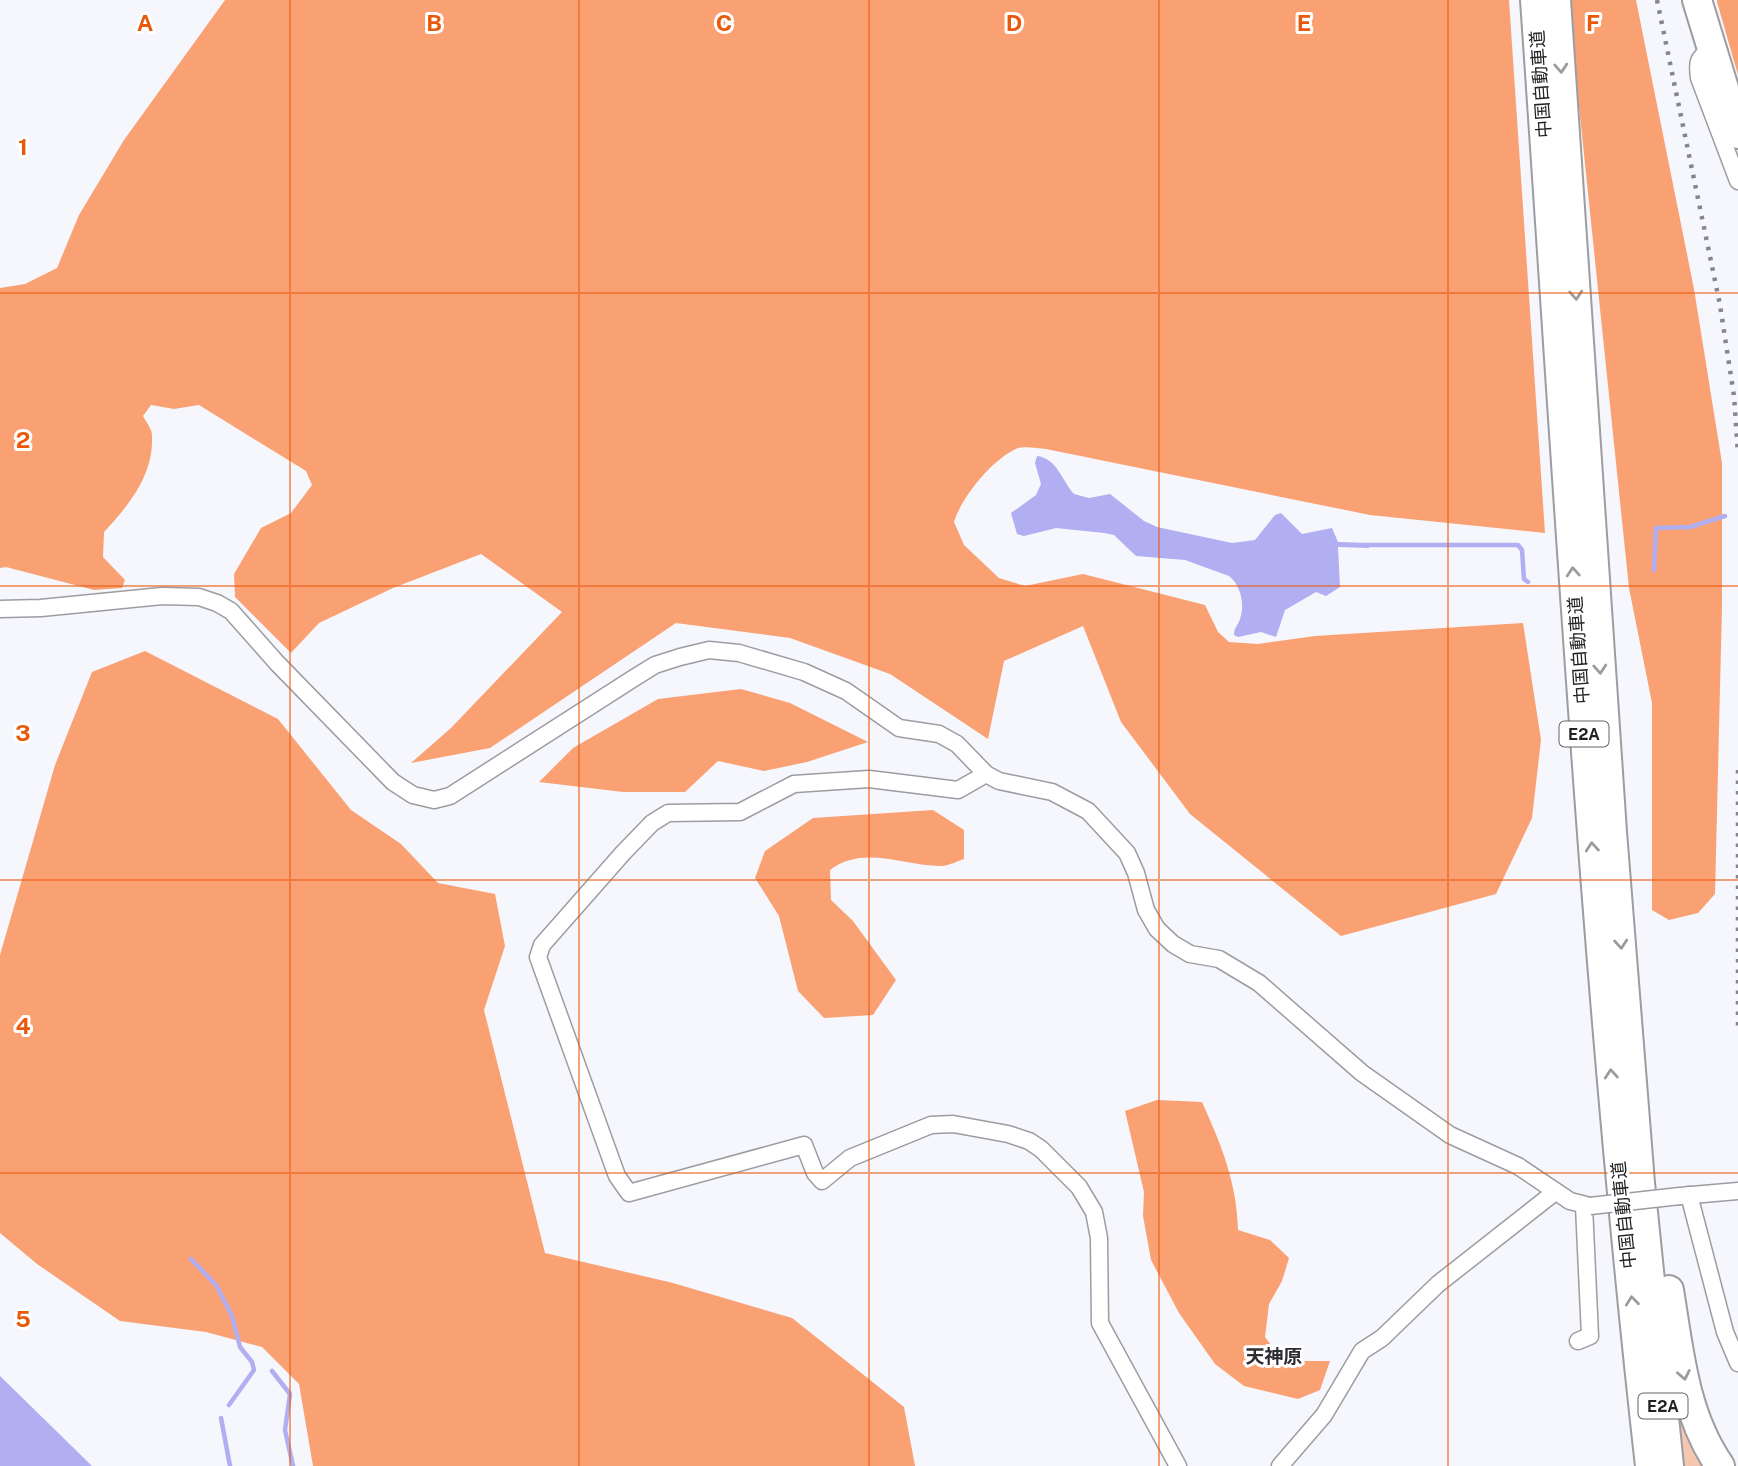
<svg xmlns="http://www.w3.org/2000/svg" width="1738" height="1466" viewBox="0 0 1738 1466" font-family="'Public Sans','Noto Sans JP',sans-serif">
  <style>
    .green { fill: #f5c7b1 }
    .forest { fill: #faa174 }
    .water { fill: #b1aef2 }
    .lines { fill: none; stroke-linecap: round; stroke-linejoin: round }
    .stream { stroke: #b1aef2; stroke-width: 4.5 }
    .street-casing { stroke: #9c9ca2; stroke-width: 19 }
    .highway-casing { stroke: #9c9ca2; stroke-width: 32 }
    .street { stroke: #fff; stroke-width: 16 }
    .highway { stroke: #fff; stroke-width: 28 }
    .rail { stroke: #86868a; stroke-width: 4.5; stroke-dasharray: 3.5 7; stroke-linecap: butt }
    .street-bridge-casing { stroke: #9c9ca2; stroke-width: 19; stroke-linecap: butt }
    .street-bridge { stroke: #fff; stroke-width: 16 }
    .oneway { stroke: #9c9c9c }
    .grid { fill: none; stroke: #e8590c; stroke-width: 2; stroke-opacity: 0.55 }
    .labels { text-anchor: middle; stroke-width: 6; stroke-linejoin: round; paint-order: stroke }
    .shield { fill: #fff; stroke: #646466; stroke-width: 2 }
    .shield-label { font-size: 16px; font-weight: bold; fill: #222224 }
    .street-label { font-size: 18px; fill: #222224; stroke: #fff }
    .neighbourhood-label { font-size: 19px; font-weight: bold; fill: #2d2d32; stroke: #fff }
    .grid-label { font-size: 23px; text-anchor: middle; font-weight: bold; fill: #e8590c; stroke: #fff; stroke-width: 6; stroke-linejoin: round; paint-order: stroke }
  </style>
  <rect width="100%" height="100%" fill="#f6f6fd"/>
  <path class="green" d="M1671 1378 1712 1466H1681Z"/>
  <g class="forest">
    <path d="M225 0H1509L1545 533 1370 515 1046 449C1038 448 1025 446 1018 448 993 458 961 498 954 522L964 545 999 578 1025 586 1083 574 1205 605 1218 632 1229 642 1258 644 1315 636 1523 623 1541 740 1532 818 1496 894 1341 936 1190 814 1121 722 1083 626 1004 661 988 739 890 674 790 638 676 623 490 748 411 763 451 728 562 612 481 554 393 588 319 623 291 653 235 597 234 574 261 528 291 513 312 485 306 471 199 405 174 409 151 405 143 416C146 422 152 429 152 435 154 475 129 505 104 532L103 557 125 580 122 588 94 590 6 567 0 568V288L25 284 57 268 79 215 124 140Z"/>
    <path d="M1568 0H1636L1694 289 1722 463V607L1715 894 1698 913 1669 920 1652 910V703L1629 588Z"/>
    <path d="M1717 0H1738V75L1717 2Z"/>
    <path d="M145 651 278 719 351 810 401 844 438 883 495 894 505 946 484 1010 545 1253 673 1283 792 1318 904 1407 915 1466H313L299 1384 262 1347 206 1332 120 1321 37 1264 0 1233V955L55 765 92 672Z"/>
    <path d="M741 689 790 703 868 742 807 762 764 771 718 761 685 792H623L539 782 573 748 658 699Z"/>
    <path d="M933 810 964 830V859C958 861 950 865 943 866 906 867 864 844 830 870L831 900 853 921 896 980 873 1015 824 1018 798 991 779 916 755 878 765 851 813 818Z"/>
    <path d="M1157 1100 1202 1102C1221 1144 1237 1183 1238 1230L1270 1240 1289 1258 1282 1281 1269 1304 1265 1337 1283 1361H1330L1320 1390 1298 1399 1244 1386 1215 1364 1179 1313 1151 1260 1143 1216 1144 1192 1125 1111Z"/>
  </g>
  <g class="water">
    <path d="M1037 456C1057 458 1062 481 1074 494L1089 498 1110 494 1144 521 1157 527 1232 543 1255 540 1275 515 1281 513 1302 534 1332 528 1338 542 1370 543 1369 548 1338 547 1340 587 1326 596 1316 592 1285 610 1276 637 1261 632 1238 637 1234 635C1234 627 1238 626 1240 619 1245 605 1241 585 1229 576L1185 560 1136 556 1114 535 1104 533 1056 528 1024 536 1017 534 1011 513 1036 495 1041 484 1035 463Z"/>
    <path d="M0 1376 92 1466H0Z"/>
  </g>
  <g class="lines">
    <g class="stream">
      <path d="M1366 545H1518L1522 550 1524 579 1528 582"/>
      <path d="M1654 570 1656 528 1690 527 1725 516"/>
      <path d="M191 1259 216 1285 232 1316 240 1347 252 1362 254 1370 229 1405"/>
      <path d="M272 1371 290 1394 285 1430 293 1466"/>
      <path d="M221 1418 230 1466"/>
    </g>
    <g class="street-casing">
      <g id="street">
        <path d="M1711 49C1697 58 1697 63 1699 78L1738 181"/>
        <path d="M0 609 41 608 162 596 199 597 217 603 231 611 277 663 393 782 413 795 434 800 450 796 634 678 655 665 680 657 709 650 739 653 804 672 846 691 899 728 939 734 957 744 986 774 999 781 1052 792 1088 811 1127 853 1136 873 1146 910 1157 929 1173 944 1190 954 1219 959 1259 983 1362 1073 1450 1135 1518 1166 1570 1201 1590 1206"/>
        <path d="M986 774 958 790 869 779 794 784 740 812 668 813 652 823 623 853 542 945 538 957 617 1176 629 1193 804 1145 815 1173 822 1181 850 1158 931 1125 953 1124 1008 1134 1029 1141 1041 1149 1079 1187 1094 1212 1099 1238 1100 1323 1178 1466"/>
        <path d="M1689 1195 1725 1332 1738 1363"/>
        <path d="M1680 1196 1738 1191"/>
        <path d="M1578 1341 1590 1336 1584 1206"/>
        <path d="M1280 1466 1324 1415 1362 1351 1382 1338 1438 1284 1555 1192"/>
      </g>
    </g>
    <g class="highway-casing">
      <g id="highway">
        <path d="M1535 0C1569 489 1595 979 1650 1466"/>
        <path d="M1556 0 1612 832 1640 1183 1669 1466"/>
        <path d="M1697 0 1738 134"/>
        <path d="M1669 1290C1679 1351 1684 1414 1720 1466"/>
      </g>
    </g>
    <use href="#street" class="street"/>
    <use href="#highway" class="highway"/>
    <g class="rail">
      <path d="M1657 0 1720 305 1734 396 1738 454"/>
      <path d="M1738 770V1030"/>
    </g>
    <g class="street-bridge-casing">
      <path id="street-bridge" d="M1590 1206 1680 1196"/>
    </g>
    <use href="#street-bridge" class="street-bridge"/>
  </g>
  <defs><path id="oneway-chevron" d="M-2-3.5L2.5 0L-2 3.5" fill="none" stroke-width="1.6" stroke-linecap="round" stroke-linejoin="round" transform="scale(1.75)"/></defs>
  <g class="oneway">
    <use href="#oneway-chevron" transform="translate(1561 68) rotate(86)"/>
    <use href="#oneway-chevron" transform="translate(1576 295) rotate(86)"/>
    <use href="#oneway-chevron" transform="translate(1573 572) rotate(-94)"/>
    <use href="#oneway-chevron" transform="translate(1600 669) rotate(86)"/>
    <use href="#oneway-chevron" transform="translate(1592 847) rotate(-95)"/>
    <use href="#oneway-chevron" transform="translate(1621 944) rotate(85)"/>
    <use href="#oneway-chevron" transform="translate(1611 1074) rotate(-95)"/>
    <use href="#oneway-chevron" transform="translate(1632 1301) rotate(-96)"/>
    <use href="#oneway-chevron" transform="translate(1684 1375) rotate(79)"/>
  </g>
  <path class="grid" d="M290 0V1466M579 0V1466M869 0V1466M1159 0V1466M1448 0V1466M0 293H1738M0 586H1738M0 880H1738M0 1173H1738"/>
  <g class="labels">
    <g class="shield">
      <rect x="1559.5" y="721.5" width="49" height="25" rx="5"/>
      <rect x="1638.5" y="1393.5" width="49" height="25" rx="5"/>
    </g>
    <g class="shield-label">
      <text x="1584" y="740">E2A</text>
      <text x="1663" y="1412">E2A</text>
    </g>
    <g class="street-label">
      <text transform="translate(1541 84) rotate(-94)" y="6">中国自動車道</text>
      <text transform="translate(1579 650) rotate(-94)" y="6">中国自動車道</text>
      <text transform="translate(1624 1215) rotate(-96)" y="6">中国自動車道</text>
    </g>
    <g class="neighbourhood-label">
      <text x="1274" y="1363">天神原</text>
    </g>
  </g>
  <g class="grid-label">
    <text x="145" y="31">A</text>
    <text x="434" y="31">B</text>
    <text x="724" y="31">C</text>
    <text x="1014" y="31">D</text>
    <text x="1304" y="31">E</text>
    <text x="1593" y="31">F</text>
    <text x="23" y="155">1</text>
    <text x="23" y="448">2</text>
    <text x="23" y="741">3</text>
    <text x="23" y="1034">4</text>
    <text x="23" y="1327">5</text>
  </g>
</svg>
